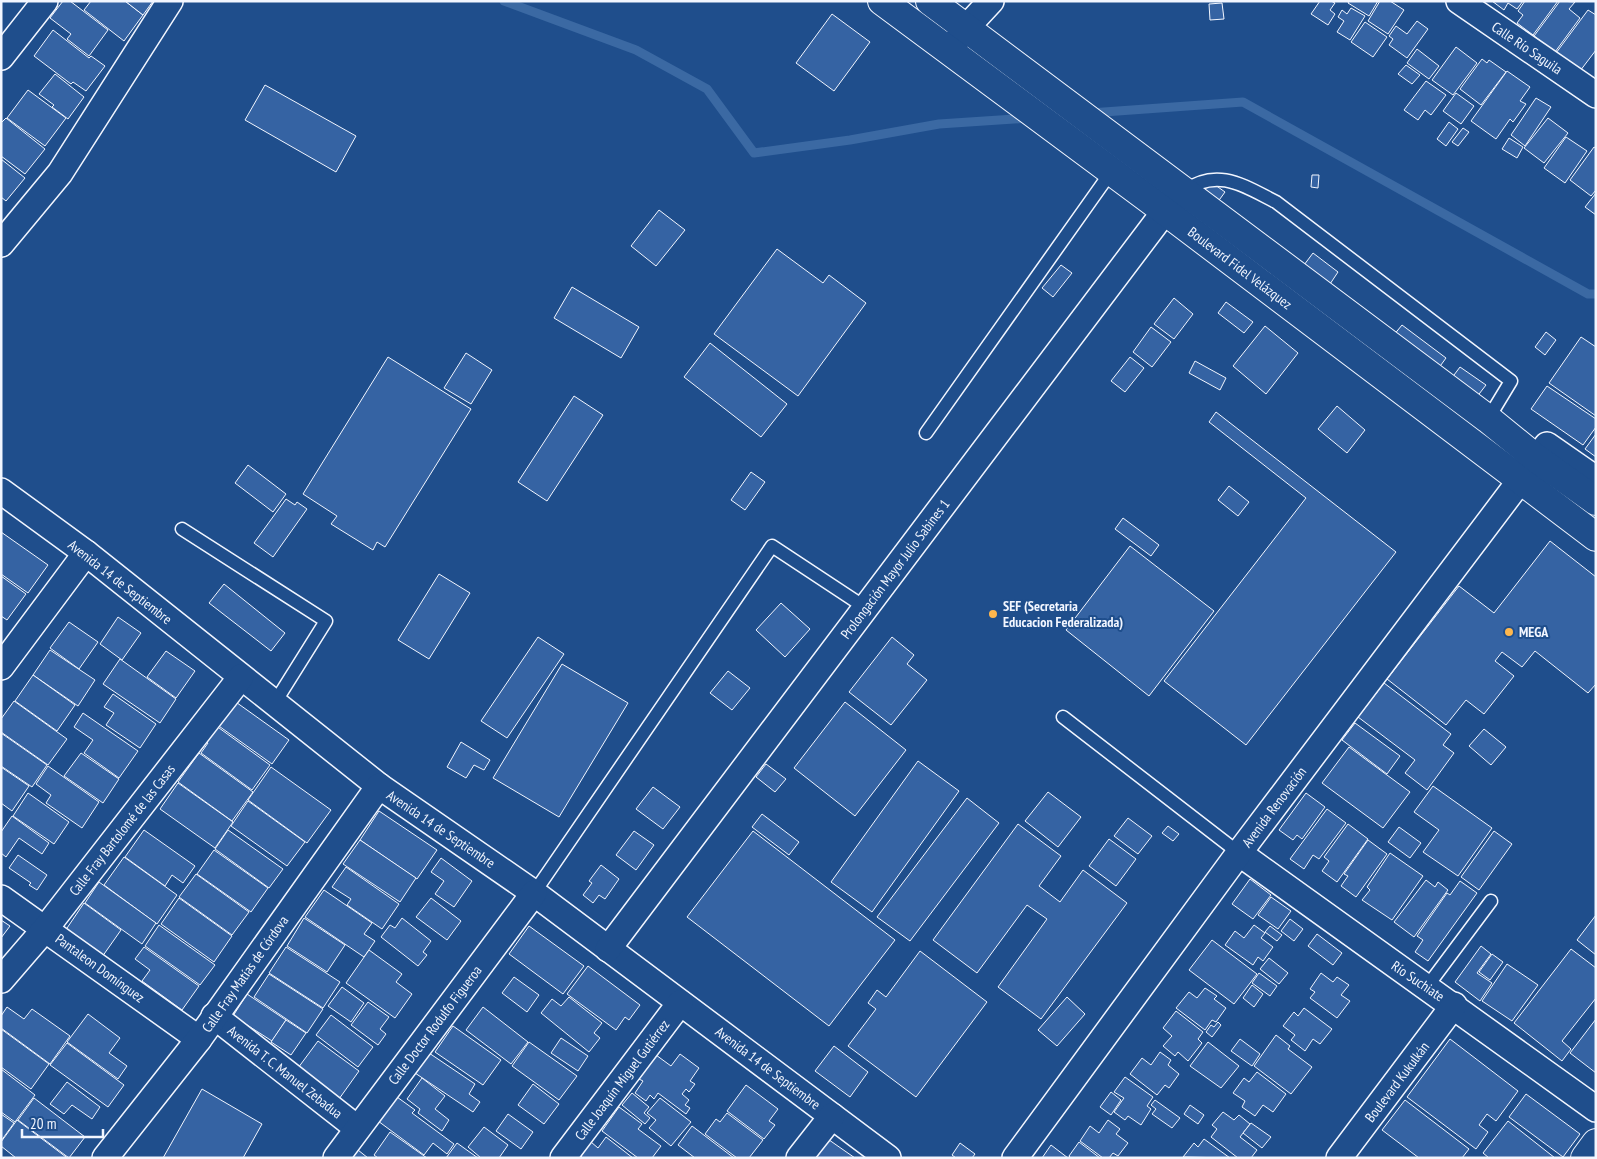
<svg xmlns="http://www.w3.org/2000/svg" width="1597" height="1159" viewBox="0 0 1597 1159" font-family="'PT Sans Narrow',sans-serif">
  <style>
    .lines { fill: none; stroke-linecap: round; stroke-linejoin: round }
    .stream { stroke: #3b69a3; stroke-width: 9 }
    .building { fill: #3563a3; stroke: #f2f6ff }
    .service-casing { stroke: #f2f6ff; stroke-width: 15 }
    .minor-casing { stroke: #f2f6ff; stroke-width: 28 }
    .tertiary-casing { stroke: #f2f6ff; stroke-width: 30 }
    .secondary-casing { stroke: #f2f6ff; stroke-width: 30 }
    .service { stroke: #1f4e8c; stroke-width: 12 }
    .minor { stroke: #1f4e8c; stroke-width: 25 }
    .tertiary { stroke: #1f4e8c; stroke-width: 28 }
    .secondary { stroke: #1f4e8c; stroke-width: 28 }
    .poi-dot { fill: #ffb74d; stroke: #1f4e8c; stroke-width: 2 }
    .labels { text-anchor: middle; stroke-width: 4; stroke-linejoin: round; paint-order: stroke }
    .street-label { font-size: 14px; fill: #f2f6ff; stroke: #1f4e8c }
    .poi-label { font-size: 14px; font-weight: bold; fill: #f2f6ff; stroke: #1f4e8c; text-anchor: start }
  </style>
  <rect width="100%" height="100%" fill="#1f4e8c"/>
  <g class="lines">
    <g class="stream">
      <path d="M504 1 636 50 707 89 754 153 850 140 939 124 1029 118"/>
      <path d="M1090 113 1243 102 1588 294H1596"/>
    </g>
  </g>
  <g class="building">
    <path d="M63 1H70L108 30 89 56 67 39 71 34 50 18Z"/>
    <path d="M91 1H125L143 15 124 41 84 10Z"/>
    <path d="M125 1H153L143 15Z"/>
    <path d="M1320 1H1331L1335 3 1330 10 1335 14 1328 25 1311 14Z"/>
    <path d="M1349 1H1378L1369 16 1348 3Z"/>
    <path d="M1380 1H1390L1404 10 1388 34 1368 21Z"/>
    <path d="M1492 1H1523L1517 9 1508 3 1504 10Z"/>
    <path d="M1525 1H1558L1533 35 1517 23 1523 15 1518 11Z"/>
    <path d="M1560 1 1575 2 1569 9 1580 18 1555 52 1534 36Z"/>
    <path d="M1222 3 1224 19 1210 20 1209 4Z"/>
    <path d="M1351 8 1365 16 1350 40 1337 32 1344 21 1338 17 1342 10 1347 14Z"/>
    <path d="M1588 10 1596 15V50L1580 71 1556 53Z"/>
    <path d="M832 14 870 42 834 91 796 63Z"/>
    <path d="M1417 21 1428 29 1407 58 1389 45 1393 39 1389 36 1396 26 1407 34Z"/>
    <path d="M1365 22 1387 37 1373 57 1351 42Z"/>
    <path d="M53 30 89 58 91 56 105 66 86 91 73 82 71 84 34 56Z"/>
    <path d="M1456 47 1477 63 1453 95 1432 80Z"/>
    <path d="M1417 49 1439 66 1429 79 1407 63Z"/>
    <path d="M1482 59 1487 63 1489 60 1506 72 1481 105 1460 89Z"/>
    <path d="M1406 65 1420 75 1412 84 1398 74Z"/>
    <path d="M1507 71 1530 87 1520 101 1526 104 1513 122 1510 119 1496 139 1471 121Z"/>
    <path d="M55 74 84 97 68 119 52 107 54 105 39 94Z"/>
    <path d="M1426 81 1446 95 1431 115 1425 110 1418 120 1404 110Z"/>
    <path d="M265 85 356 136 336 172 245 120Z"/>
    <path d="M28 90 66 118 45 146 7 118Z"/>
    <path d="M1456 93 1474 106 1461 124 1443 111Z"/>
    <path d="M1536 98 1551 107 1525 146 1511 135Z"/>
    <path d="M6 118 45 149 25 174 1 156V123Z"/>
    <path d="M1548 118 1568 133 1544 163 1524 148Z"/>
    <path d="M1449 122 1458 129 1446 146 1437 139Z"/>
    <path d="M1463 128 1469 132 1458 146 1452 142Z"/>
    <path d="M1566 137 1587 151 1565 183 1544 168Z"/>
    <path d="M1509 138 1523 147 1517 158 1502 149Z"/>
    <path d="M1594 147 1596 148V190L1591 196 1570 180Z"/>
    <path d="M1 159 25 178 6 201 1 197Z"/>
    <path d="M1312 175H1319L1318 188 1311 187Z"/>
    <path d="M1211 182 1225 192 1217 203 1203 192Z"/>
    <path d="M1596 193V215L1585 207Z"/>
    <path d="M659 210 685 230 656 266 631 246Z"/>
    <path d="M777 249 823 283 829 275 866 303 798 396 714 334Z"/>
    <path d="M1313 253 1338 272 1330 284 1304 265Z"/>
    <path d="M1061 265 1072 273 1053 297 1042 288Z"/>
    <path d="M572 287 639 327 621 358 554 318Z"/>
    <path d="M1174 298 1193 314 1174 339 1154 324Z"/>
    <path d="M1226 302 1253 322 1244 333 1218 313Z"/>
    <path d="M1402 325 1446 358 1438 369 1393 336Z"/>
    <path d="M1265 326 1298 353 1266 394 1233 366Z"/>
    <path d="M1151 327 1171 342 1152 367 1133 352Z"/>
    <path d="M1546 332 1556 340 1545 355 1535 347Z"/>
    <path d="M1581 337 1596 347V416L1549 383Z"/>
    <path d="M710 343 787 404 761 437 684 377Z"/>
    <path d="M466 353 492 370 471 404 444 388Z"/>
    <path d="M388 357 471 409 385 547 377 542 373 550 331 524 337 516 303 494Z"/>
    <path d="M1130 357 1144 368 1125 392 1111 381Z"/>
    <path d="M1195 361 1226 378 1220 390 1189 373Z"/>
    <path d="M1460 367 1486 385 1476 398 1451 379Z"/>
    <path d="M1547 386 1596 419V427L1583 445 1531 409Z"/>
    <path d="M574 396 603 415 547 501 518 482Z"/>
    <path d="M1337 406 1365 430 1347 453 1318 429Z"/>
    <path d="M1216 412 1396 552 1246 745 1164 681 1306 498 1209 422Z"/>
    <path d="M1596 434V457L1585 449Z"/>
    <path d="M248 465 286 494 273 512 235 483Z"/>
    <path d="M751 472 765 482 745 510 731 500Z"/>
    <path d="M1229 486 1249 502 1238 516 1218 500Z"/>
    <path d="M286 499 295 505 297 502 307 509 273 557 254 543Z"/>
    <path d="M1123 518 1159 545 1151 556 1115 529Z"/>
    <path d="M1 532 48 565 28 593 1 574Z"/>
    <path d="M1550 541 1596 577V684L1588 693 1535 651 1522 667 1502 652 1495 661 1514 676 1484 714 1466 700 1446 725 1387 679 1459 586 1494 613Z"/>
    <path d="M1130 546 1214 611 1149 696 1066 630Z"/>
    <path d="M439 574 470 593 429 659 398 640Z"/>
    <path d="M1 576 26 594 7 620 1 616Z"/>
    <path d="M224 584 285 633 271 651 209 603Z"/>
    <path d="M781 603 810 629 785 657 756 630Z"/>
    <path d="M118 617 141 633 122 660 100 644Z"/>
    <path d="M69 622 98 642 79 669 50 648Z"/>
    <path d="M538 637 564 654 507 738 481 721Z"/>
    <path d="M892 637 914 655 907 664 927 680 891 725 849 692Z"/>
    <path d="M50 650 95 680 78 706 33 675Z"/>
    <path d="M166 651 195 671 176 698 147 677Z"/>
    <path d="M120 659 176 699 160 723 103 684Z"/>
    <path d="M562 664 628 703 559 817 493 778Z"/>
    <path d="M728 671 750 688 732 710 710 693Z"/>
    <path d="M33 675 75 705 57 731 15 701Z"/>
    <path d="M1384 683 1451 734 1443 745 1454 753 1427 790 1405 773 1415 760 1358 717Z"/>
    <path d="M113 694 156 724 140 748 106 725 114 713 104 707Z"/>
    <path d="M233 700 289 740 272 764 216 724Z"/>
    <path d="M14 701 67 739 48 765 1 732V719Z"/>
    <path d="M845 702 906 750 855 816 794 768Z"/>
    <path d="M83 713 138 751 119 778 84 753 93 740 74 727Z"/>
    <path d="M1355 723 1400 756 1387 774 1342 740Z"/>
    <path d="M215 725 270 765 252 790 201 753 208 743 204 740Z"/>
    <path d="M1484 729 1506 747 1491 765 1469 746Z"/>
    <path d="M1 733 47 765 32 787 1 766Z"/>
    <path d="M461 742 490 760 484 770 474 765 466 778 447 767Z"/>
    <path d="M1349 747 1410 792 1383 828 1322 783Z"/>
    <path d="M81 753 119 779 103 803 64 776Z"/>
    <path d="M199 753 253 792 232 821 178 782Z"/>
    <path d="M918 761 959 791 872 912 831 882Z"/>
    <path d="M766 764 786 779 775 792 756 777Z"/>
    <path d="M48 766 99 802 82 828 46 803 51 795 36 784Z"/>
    <path d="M1 767 29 786 12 811 1 803Z"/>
    <path d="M271 767 331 810 307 843 248 800Z"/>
    <path d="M178 783 233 822 215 848 160 809Z"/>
    <path d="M1433 786 1492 828 1458 876 1423 852 1439 830 1414 812Z"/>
    <path d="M653 787 680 807 663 829 636 809Z"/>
    <path d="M1048 792 1081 817 1058 847 1025 821Z"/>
    <path d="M28 793 69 822 54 844 13 816Z"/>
    <path d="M1306 793 1325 807 1302 839 1297 835 1293 840 1279 830Z"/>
    <path d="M967 798 999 823 910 941 877 917Z"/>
    <path d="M248 801 305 842 287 866 231 826Z"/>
    <path d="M1327 809 1346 823 1319 859 1313 855 1304 869 1290 859Z"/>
    <path d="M379 811 437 850 417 879 360 840Z"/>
    <path d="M762 814 799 842 789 855 752 827Z"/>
    <path d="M12 816 49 843 42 854 19 838 6 857 1 853V832Z"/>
    <path d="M1128 818 1152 836 1138 854 1114 836Z"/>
    <path d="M1018 824 1061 856 1039 886 1060 902 1083 870 1127 903 1041 1019 998 987 1047 919 1027 905 977 973 933 940Z"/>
    <path d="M1348 824 1368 839 1337 882 1322 871 1329 861 1324 857Z"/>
    <path d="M1168 826 1179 834 1173 841 1162 833Z"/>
    <path d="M1399 827 1421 843 1410 858 1388 842Z"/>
    <path d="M144 830 195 866 183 883 172 875 165 886 125 857Z"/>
    <path d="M228 830 283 869 269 888 215 849Z"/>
    <path d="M634 831 654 845 636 870 616 855Z"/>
    <path d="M753 831 895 940 829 1026 687 917Z"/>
    <path d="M1494 831 1512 844 1479 890 1461 877Z"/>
    <path d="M1109 839 1136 859 1116 886 1089 866Z"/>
    <path d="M360 840 416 878 400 902 343 864Z"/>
    <path d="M1368 840 1387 854 1356 897 1341 886 1348 876 1344 874Z"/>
    <path d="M214 850 268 888 251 912 197 874Z"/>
    <path d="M1390 853 1423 876 1392 920 1362 900 1370 890 1367 887Z"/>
    <path d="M18 855 47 875 37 890 29 885 31 883 9 868Z"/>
    <path d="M124 857 177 895 157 924 104 885Z"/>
    <path d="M441 858 472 881 454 907 435 894 444 881 431 872Z"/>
    <path d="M601 865 619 879 605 899 599 895 593 903 583 895 592 883 589 881Z"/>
    <path d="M346 867 399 904 382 929 347 905 351 899 332 887Z"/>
    <path d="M196 874 249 912 232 935 179 897Z"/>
    <path d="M1250 879 1271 895 1253 919 1232 904Z"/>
    <path d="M1426 880 1435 887 1438 882 1448 890 1414 937 1394 922Z"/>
    <path d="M1460 881 1477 893 1428 961 1415 952 1423 940 1417 936 1447 893 1450 895Z"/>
    <path d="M99 882 156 923 142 944 85 903Z"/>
    <path d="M324 890 372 923 364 934 375 941 364 957 305 917Z"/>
    <path d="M1271 897 1291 911 1278 929 1258 915Z"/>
    <path d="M179 898 232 936 214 962 161 924Z"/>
    <path d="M431 898 461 921 447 940 416 917Z"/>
    <path d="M84 903 121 930 102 957 65 931Z"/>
    <path d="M1596 915V955L1577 940Z"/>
    <path d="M304 918 345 945 327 972 287 946Z"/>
    <path d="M402 918 431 941 423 952 427 955 418 966 381 937 390 925 395 928Z"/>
    <path d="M1290 919 1303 929 1294 941 1281 931Z"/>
    <path d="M1 920 10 926 1 938Z"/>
    <path d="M159 925 215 965 200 985 145 946Z"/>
    <path d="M1254 925 1265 933 1261 938 1273 947 1263 961 1258 957 1253 965 1225 945 1235 931 1244 938Z"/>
    <path d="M529 926 584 966 563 994 509 954Z"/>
    <path d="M1270 926 1282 935 1277 941 1265 932Z"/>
    <path d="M1317 934 1342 953 1333 965 1308 946Z"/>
    <path d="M1212 940 1257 974 1234 1004 1189 970Z"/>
    <path d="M1481 946 1491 954 1477 973 1492 983 1480 1001 1455 982Z"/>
    <path d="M144 947 199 986 182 1010 142 981 150 970 135 959Z"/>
    <path d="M286 947 340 982 323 1008 269 973Z"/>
    <path d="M1571 949 1596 968V998L1562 1041 1571 1049 1562 1061 1514 1023Z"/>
    <path d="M369 950 402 974 396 982 412 994 395 1018 346 983Z"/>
    <path d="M920 951 987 1002 916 1097 848 1046 876 1009 868 1003 877 990 886 997Z"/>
    <path d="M1492 954 1503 962 1490 980 1479 972Z"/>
    <path d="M1269 958 1288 973 1279 984 1260 969Z"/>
    <path d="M1507 964 1538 985 1512 1021 1482 1001Z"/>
    <path d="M588 966 640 1005 629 1020 625 1017 616 1030 567 994Z"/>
    <path d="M1259 973 1277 986 1270 996 1252 983Z"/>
    <path d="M1321 973 1333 982 1337 977 1349 985 1341 995 1350 1001 1337 1018 1310 998 1315 992 1310 989Z"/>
    <path d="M269 974 323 1009 307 1033 254 997Z"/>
    <path d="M514 977 539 995 527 1012 502 993Z"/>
    <path d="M1252 985 1263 994 1254 1007 1243 998Z"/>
    <path d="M342 987 364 1003 351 1022 328 1006Z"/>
    <path d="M1205 988 1217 996 1214 999 1226 1008 1216 1022 1212 1020 1205 1030 1176 1008 1189 992 1197 998Z"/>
    <path d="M247 994 286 1020 272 1041 233 1016Z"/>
    <path d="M569 997 602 1023 594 1033 600 1038 589 1052 541 1013 552 999 561 1006Z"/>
    <path d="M1067 997 1085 1014 1057 1046 1038 1030Z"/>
    <path d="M368 1002 389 1017 380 1029 386 1034 378 1045 351 1025Z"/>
    <path d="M7 1007 24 1019 32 1009 70 1036 50 1064 1 1028V1016Z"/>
    <path d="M483 1007 528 1042 511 1064 466 1030Z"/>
    <path d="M1304 1008 1332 1029 1320 1044 1313 1039 1305 1051 1291 1040 1295 1035 1283 1026 1294 1012 1298 1016Z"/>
    <path d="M1176 1011 1203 1032 1198 1039 1202 1043 1188 1061 1178 1052 1175 1056 1163 1046 1172 1036 1163 1028Z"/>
    <path d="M88 1014 120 1038 109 1053 127 1066 118 1079 67 1042Z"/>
    <path d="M331 1015 373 1047 358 1067 316 1035Z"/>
    <path d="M1596 1019V1073L1570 1053Z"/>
    <path d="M286 1020 306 1033 291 1055 271 1042Z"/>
    <path d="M1218 1022 1221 1025 1212 1037 1206 1032 1211 1025 1214 1027Z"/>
    <path d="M453 1026 501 1060 483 1085 435 1052Z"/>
    <path d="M1 1029 49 1064 31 1089 1 1067Z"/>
    <path d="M1276 1035 1290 1046 1288 1049 1312 1067 1291 1094 1254 1066Z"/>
    <path d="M561 1038 588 1056 578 1071 551 1053Z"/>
    <path d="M1240 1039 1260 1054 1252 1066 1231 1051Z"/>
    <path d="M1450 1039 1518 1091 1496 1121 1487 1114 1479 1125 1488 1132 1476 1149 1407 1097Z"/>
    <path d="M318 1041 359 1071 339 1099 298 1068Z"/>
    <path d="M529 1042 577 1076 559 1100 512 1066Z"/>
    <path d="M1208 1042 1239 1066 1221 1088 1190 1066Z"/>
    <path d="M67 1043 124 1085 108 1107 50 1065Z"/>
    <path d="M834 1046 868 1072 850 1097 815 1071Z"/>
    <path d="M1160 1052 1171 1060 1168 1065 1179 1074 1169 1088 1165 1085 1157 1095 1130 1074 1142 1058 1151 1065Z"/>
    <path d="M429 1053 475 1084 469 1094 480 1102 473 1112 415 1073Z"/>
    <path d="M680 1054 699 1068 690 1081 695 1084 689 1092 686 1089 682 1094 689 1100 685 1105 690 1108 686 1114 658 1093 654 1099 650 1095 646 1101 635 1093 643 1081 639 1079 656 1055 671 1066Z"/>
    <path d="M1 1069 35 1095 15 1122 1 1112Z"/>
    <path d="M1257 1072 1286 1094 1273 1112 1263 1105 1255 1116 1242 1107 1245 1101 1233 1093 1244 1078 1249 1082Z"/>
    <path d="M1125 1077 1153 1097 1147 1106 1151 1109 1141 1125 1128 1116 1125 1120 1114 1112 1124 1098 1114 1092Z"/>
    <path d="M422 1078 445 1096 435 1109 449 1120 442 1131 418 1113 420 1109 407 1099Z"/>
    <path d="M67 1082 100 1107 92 1119 72 1105 64 1114 50 1104Z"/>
    <path d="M533 1084 559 1104 544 1124 518 1105Z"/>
    <path d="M746 1085 778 1109 769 1121 775 1125 764 1139 727 1111Z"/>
    <path d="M202 1089 262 1124 243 1158H163Z"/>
    <path d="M1111 1092 1121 1100 1111 1115 1100 1107Z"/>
    <path d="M632 1093 649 1107 644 1113 650 1118 645 1124 622 1105Z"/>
    <path d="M1526 1094 1580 1134 1563 1157 1509 1117Z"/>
    <path d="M397 1097 415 1110 412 1113 454 1144 447 1154 433 1143 424 1155 378 1121Z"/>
    <path d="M34 1098 85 1137 69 1158 18 1120Z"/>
    <path d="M660 1098 691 1122 671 1146 649 1128 656 1120 647 1113Z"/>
    <path d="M1155 1100 1180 1118 1172 1128 1152 1114 1156 1109 1151 1105Z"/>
    <path d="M1405 1100 1469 1149 1462 1158H1419L1382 1130Z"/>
    <path d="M1190 1105 1204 1115 1198 1124 1184 1114Z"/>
    <path d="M619 1107 642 1124 638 1129 661 1146 652 1158H638L602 1131Z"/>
    <path d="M1223 1112 1234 1120 1239 1115 1250 1124 1240 1137 1257 1150 1251 1158H1238L1211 1137 1217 1129 1212 1125Z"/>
    <path d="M727 1113 763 1140 749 1158H737L705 1134 716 1119 720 1122Z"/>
    <path d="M1 1114 14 1123 1 1141Z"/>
    <path d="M508 1114 533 1132 521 1149 496 1131Z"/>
    <path d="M17 1120 66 1157V1158H16L1 1146V1142Z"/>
    <path d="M1108 1120 1120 1129 1116 1134 1128 1143 1118 1156 1113 1153 1109 1158H1103L1080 1141 1090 1126 1099 1133Z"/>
    <path d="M1508 1121 1555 1158H1489L1483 1153Z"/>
    <path d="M1251 1123 1271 1137 1262 1148 1243 1133Z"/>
    <path d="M692 1126 734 1158H695L678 1145Z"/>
    <path d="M484 1127 508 1145 499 1158H481L468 1147Z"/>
    <path d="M390 1132 427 1158H378L374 1155Z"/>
    <path d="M822 1135 855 1158H806Z"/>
    <path d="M606 1137 633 1158H583L581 1156 591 1142 598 1148Z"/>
    <path d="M1204 1139 1230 1158 1183 1157 1194 1143 1198 1147Z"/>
    <path d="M1079 1142 1100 1158H1071L1069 1156Z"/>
    <path d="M457 1143 478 1158H446Z"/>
    <path d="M960 1143 975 1154 972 1158H956L952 1155Z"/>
    <path d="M1051 1145 1068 1158H1042Z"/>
    <path d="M358 1150 368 1158H352Z"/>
  </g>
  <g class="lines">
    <g class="service-casing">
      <g id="service">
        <path d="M1184 191C1218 167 1244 186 1276 202L1511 381 1488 419"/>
        <path d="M926 433 1111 172"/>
        <path d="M182 529 326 621 274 704"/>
        <path d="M1063 717 1239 853"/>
        <path d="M534 893 772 546 866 608"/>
        <path d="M1426 988 1491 901"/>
      </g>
    </g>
    <g class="minor-casing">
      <g id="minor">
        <path d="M1459 1 1596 95"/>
        <path d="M953 45 966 28 991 1"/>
        <path d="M1 57 45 1"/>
        <path d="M1 244 60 173 170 1"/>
        <path d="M1 491 86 553 379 786 534 893 888 1158"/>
        <path d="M1 667 86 553"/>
        <path d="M1239 853C1358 939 1478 1023 1596 1109"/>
        <path d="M1 898 199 1039"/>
        <path d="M608 949 1165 211 1179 197"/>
        <path d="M1 980 45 929 241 677"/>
        <path d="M214 1016 357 1128"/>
        <path d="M105 1158 199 1039 379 786"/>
        <path d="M336 1158 534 893"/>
        <path d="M563 1158 680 1003"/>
        <path d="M799 1158 832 1116"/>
        <path d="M1015 1158 1239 853 1547 445 1596 479"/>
        <path d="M1339 1158 1454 1005"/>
      </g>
    </g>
    <g class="tertiary-casing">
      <path id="tertiary" d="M1585 1158 1596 1143"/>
    </g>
    <g class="secondary-casing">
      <g id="secondary">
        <path d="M882 1 1165 211 1596 537"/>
        <path d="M930 1 1488 419 1537 459 1596 501"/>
      </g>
    </g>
    <use href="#service" class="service"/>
    <use href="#minor" class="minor"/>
    <use href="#tertiary" class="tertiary"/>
    <use href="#secondary" class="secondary"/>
  </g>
  <g class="poi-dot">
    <circle cx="993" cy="614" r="5"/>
    <circle cx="1509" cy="632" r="5"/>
  </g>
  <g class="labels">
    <g class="street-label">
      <text transform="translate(1527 48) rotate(34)" y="5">Calle Río Saguila</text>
      <text transform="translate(1240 268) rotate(37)" y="5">Boulevard Fidel Velázquez</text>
      <text transform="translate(895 569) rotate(-53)" y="5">Prolongación Mayor Julio Sabines 1</text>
      <text transform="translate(120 582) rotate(38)" y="5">Avenida 14 de Septiembre</text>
      <text transform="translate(1274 807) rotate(-53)" y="5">Avenida Renovación</text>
      <text transform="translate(441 829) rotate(34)" y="5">Avenida 14 de Septiembre</text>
      <text transform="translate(122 830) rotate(-52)" y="5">Calle Fray Bartolomé de las Casas</text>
      <text transform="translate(100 968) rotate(36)" y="5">Pantaleon Domínguez</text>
      <text transform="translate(245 974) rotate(-55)" y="5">Calle Fray Matías de Córdova</text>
      <text transform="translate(1418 981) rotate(34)" y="5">Río Suchiate</text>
      <text transform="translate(435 1025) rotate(-53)" y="5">Calle Doctor Rodulfo Figueroa</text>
      <text transform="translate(768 1068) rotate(37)" y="5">Avenida 14 de Septiembre</text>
      <text transform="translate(285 1072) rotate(38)" y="5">Avenida T. C. Manuel Zebadua</text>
      <text transform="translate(622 1080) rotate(-53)" y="5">Calle Joaquín Miguel Gutiérrez</text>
      <text transform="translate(1397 1082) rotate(-53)" y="5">Boulevard Kukulkán</text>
    </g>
    <g class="poi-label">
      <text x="1003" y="611">SEF (Secretaria<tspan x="1003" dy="16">Educacion Federalizada)</tspan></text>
      <text x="1519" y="637">MEGA</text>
    </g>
  </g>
  <rect width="1597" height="1159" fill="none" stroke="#f2f6ff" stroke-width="5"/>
  <path d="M22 1129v8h81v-8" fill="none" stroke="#f2f6ff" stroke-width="2.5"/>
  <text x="30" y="1129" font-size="15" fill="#f2f6ff" stroke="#1f4e8c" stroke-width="4" paint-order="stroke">20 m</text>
</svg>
